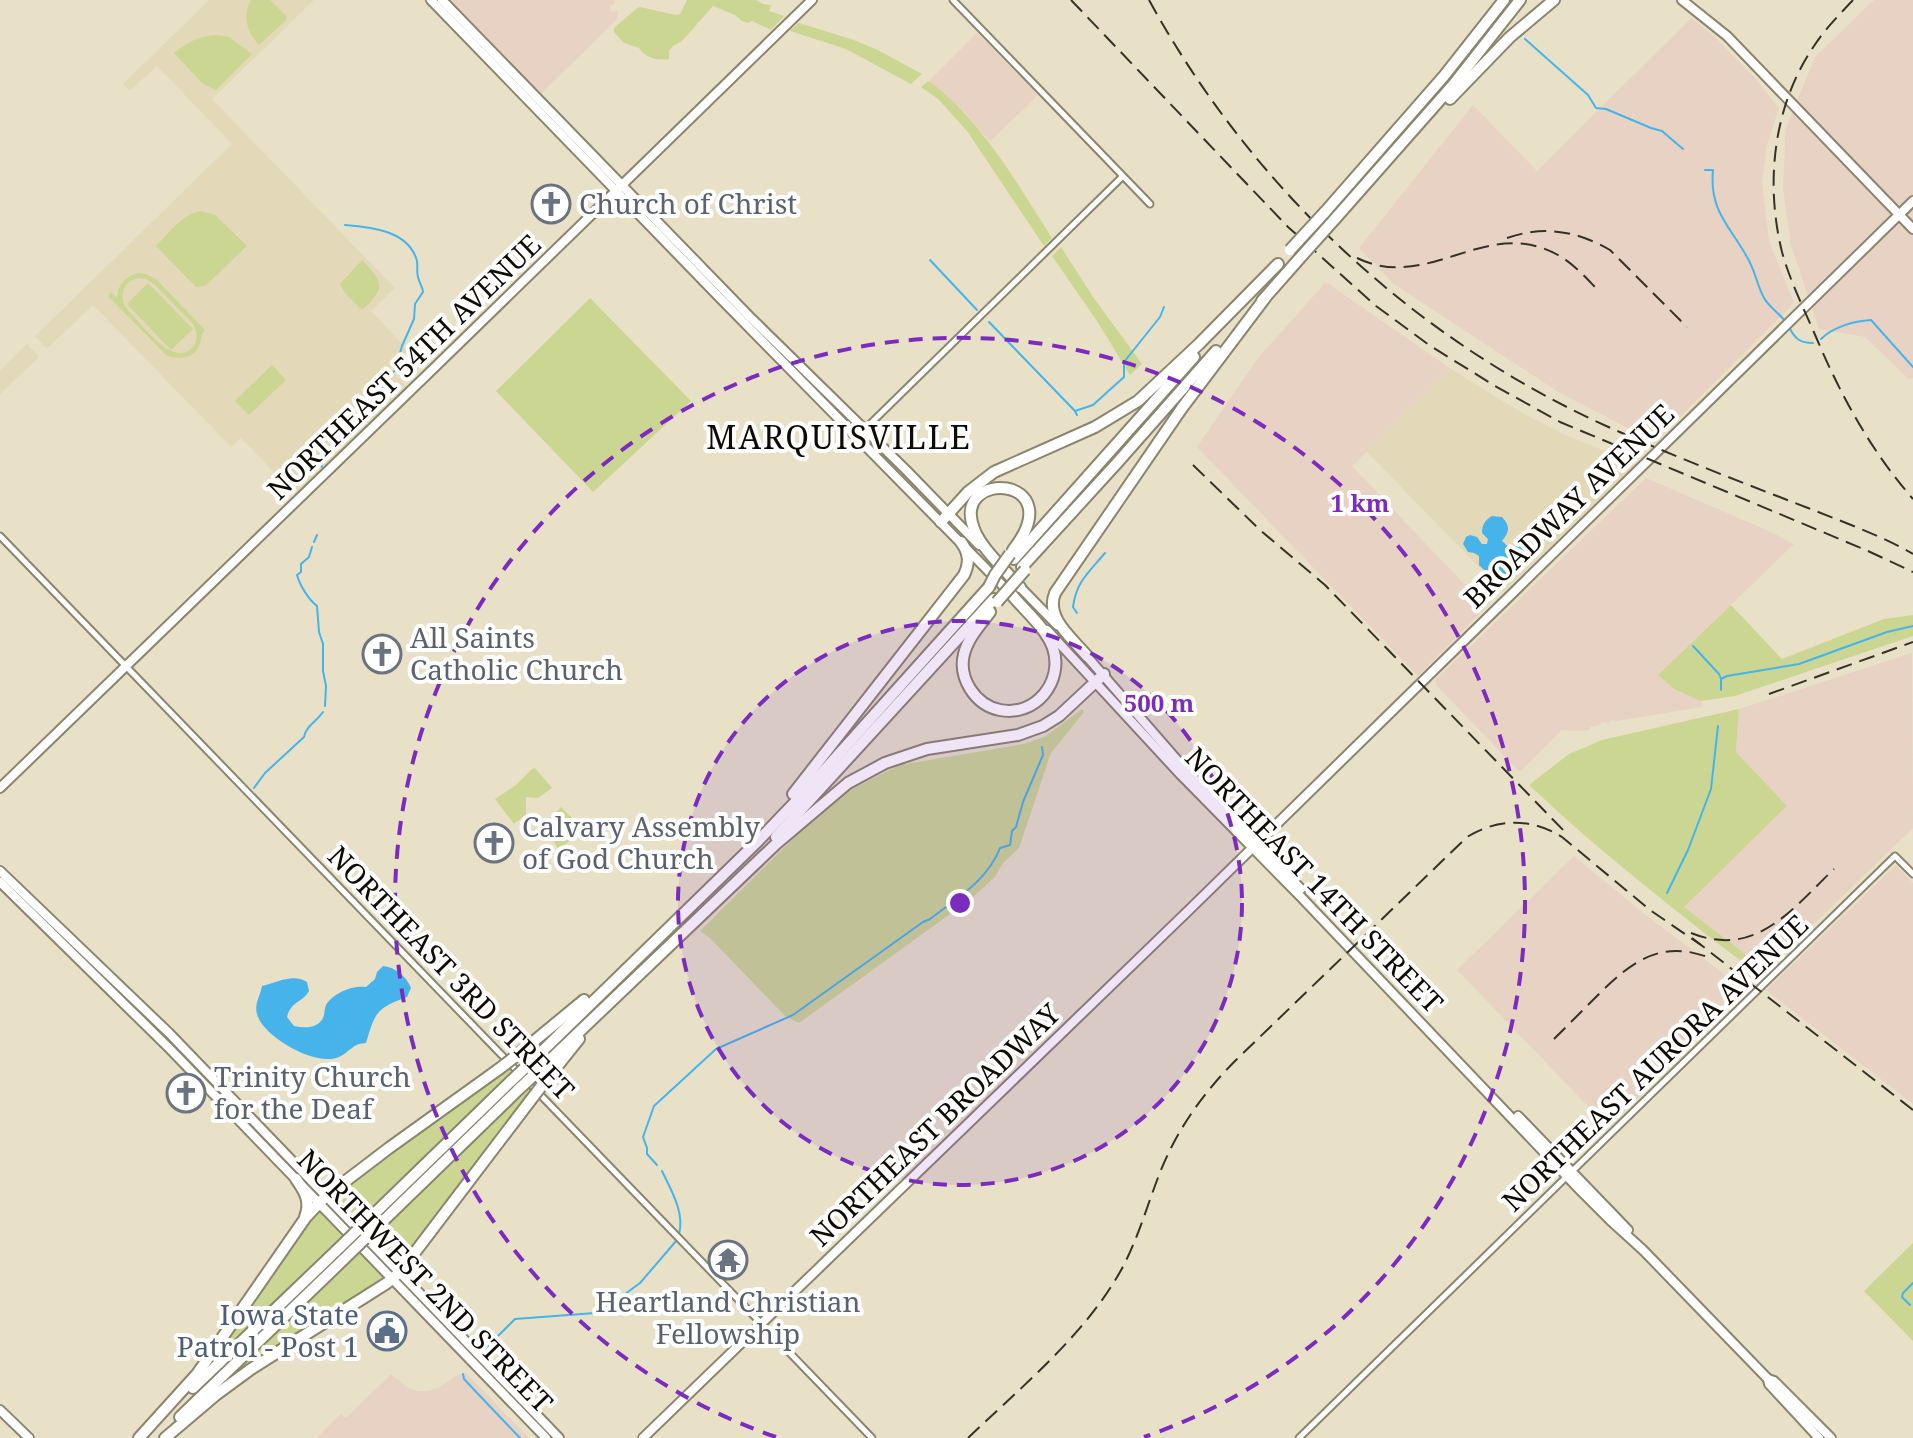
<svg xmlns="http://www.w3.org/2000/svg" width="1913" height="1438" viewBox="0 0 1913 1438" font-family="'Noto Serif',serif">
  <style>
    .industrial { fill: #e7d2c4 }
    .built { fill: #e3d9b8 }
    .green { fill: #cbd693; fill-rule: evenodd }
    .water { fill: #46b4ea }
    .lines { fill: none; stroke-linecap: round; stroke-linejoin: round }
    .stream { stroke: #46b4ea; stroke-width: 2 }
    .minor-casing { stroke: #8b856e; stroke-width: 9 }
    .major-casing { stroke: #8b856e; stroke-width: 12 }
    .highway-casing { stroke: #8b856e; stroke-width: 14 }
    .minor { stroke: #fff; stroke-width: 5 }
    .major { stroke: #fff; stroke-width: 8 }
    .highway { stroke: #fff; stroke-width: 10 }
    .rail { stroke: #353127; stroke-width: 2; stroke-dasharray: 16 8; stroke-linecap: butt }
    .highway-bridge-casing { stroke: #8b856e; stroke-width: 14; stroke-linecap: butt }
    .highway-bridge { stroke: #fff; stroke-width: 10 }
    .ring { fill: none; stroke: #7b2cbf; stroke-width: 4; stroke-dasharray: 14 10 }
    .labels { text-anchor: middle; stroke-width: 8; stroke-linejoin: round; paint-order: stroke }
    .worship-label { font-size: 28px; fill: #5b616d; stroke: #fff; text-anchor: start }
    .street-label { font-size: 28px; fill: #0e0b04; stroke: #fff }
    .service-label { font-size: 28px; fill: #4e5e75; stroke: #fff; text-anchor: end }
    .quarter-label { font-size: 32px; letter-spacing: 2px; fill: #0e0b04; stroke: #fff }
    .centre { fill: #7b2cbf; stroke: #fff; stroke-width: 4 }
    .ring-label { font-size: 24px; text-anchor: middle; font-weight: bold; fill: #7b2cbf; stroke: #fff; stroke-width: 8; stroke-linejoin: round; paint-order: stroke }
  </style>
  <rect width="100%" height="100%" fill="#e8e1c8"/>
  <g class="industrial">
    <path d="M446 0H614L615 3 610 6 611 12 618 11 617 19 540 95Z"/>
    <path d="M1874 0H1913V378L1909 379 1865 337 1819 329 1791 245 1783 188 1786 128 1815 57Z"/>
    <path d="M1691 18 1714 36 1755 78 1779 108 1767 145 1762 183 1769 241 1794 303 1655 442 1560 393 1394 284 1359 248 1473 105 1537 171Z"/>
    <path d="M977 33 1038 95 990 142 966 114 929 81Z"/>
    <path d="M1326 282 1451 369 1352 466 1486 607 1418 676 1197 447 1258 358Z"/>
    <path d="M1646 478 1771 532 1794 544 1658 675 1674 689 1701 701 1702 707 1617 721 1611 720 1609 723 1602 722 1600 725 1590 727 1589 730 1578 731 1561 730 1560 732 1520 772 1437 686 1435 680Z"/>
    <path d="M1912 653 1913 828 1766 970 1683 907 1787 806 1736 752 1739 709Z"/>
    <path d="M1574 856 1643 913 1747 991 1608 1127 1457 970Z"/>
    <path d="M1896 865 1913 883V1104L1766 990Z"/>
    <path d="M466 1373 529 1438H316L341 1414 346 1418 391 1374 408 1388 418 1391H427L438 1388 457 1375Z"/>
  </g>
  <g class="built">
    <path d="M209 0H314L212 99 395 288 371 311 408 350 390 368 407 387 296 495 241 438 231 447 93 305 47 349 35 336 232 144 157 66 130 91 123 84Z"/>
    <path d="M27 344 39 357 0 394V370Z"/>
    <path d="M1451 369 1517 410 1563 434 1636 464 1503 592 1366 451Z"/>
  </g>
  <g class="green">
    <path d="M251 0H270L287 17 285 21 259 45C247 32 242 16 251 0Z"/>
    <path d="M687 0H756L763 4 771 5 769 11 784 16 771 30 752 21 748 23 742 21 735 15 713 6 682 41 673 46 669 51V59C657 61 646 58 639 48L624 43 614 32V28L636 9 640 7 676 15 680 14Z"/>
    <path d="M799 23 851 39 878 50 922 74 911 84 846 49 790 31Z"/>
    <path d="M217 35 229 37 252 54 216 90 202 83 174 53C187 42 200 36 217 35Z"/>
    <path d="M929 81C984 123 1016 182 1052 238L1044 246 967 131 938 99 921 87Z"/>
    <path d="M201 211 215 215 247 246 205 286 196 287 156 246C169 233 182 214 201 211Z"/>
    <path d="M1061 247 1093 297 1142 364 1130 375 1097 321 1052 256Z"/>
    <path d="M362 260C383 282 387 288 362 310 354 302 344 294 340 284Z"/>
    <path d="M139 273 146 274 156 279 205 330C198 341 204 330 200 343 196 358 180 361 166 355L108 296 111 292 117 298C118 284 125 276 139 273ZM138 278 146 279 154 284 193 324C197 332 199 341 192 348 173 369 139 321 126 308 119 295 123 282 138 278Z"/>
    <path d="M148 283 193 329 171 350 127 304Z"/>
    <path d="M590 298 691 401 593 492 496 391Z"/>
    <path d="M272 365 286 380 249 415 235 401Z"/>
    <path d="M1731 605 1782 659 1884 619 1913 615V636L1735 696 1701 701 1674 689 1658 675Z"/>
    <path d="M1082 709 1084 712 1051 753 1019 848 1003 863 995 877 971 899 799 1023 785 1016 711 939 700 931 834 798 900 765 1024 744 1046 736Z"/>
    <path d="M1739 709 1736 752 1787 806 1684 907 1766 970 1760 976C1681 915 1602 854 1529 785L1569 754 1602 740Z"/>
    <path d="M535 768 552 788 538 798 526 797V815L514 824 495 799 516 785 532 769Z"/>
    <path d="M561 807 581 827V831L559 850C547 831 546 824 561 807Z"/>
    <path d="M507 1066 513 1072 357 1223 330 1197Z"/>
    <path d="M528 1087 533 1093 399 1266 372 1239Z"/>
    <path d="M319 1209 344 1235 199 1377 308 1218Z"/>
    <path d="M1913 1243V1341L1864 1291Z"/>
    <path d="M359 1251 386 1278C325 1316 267 1358 207 1399Z"/>
  </g>
  <g class="water">
    <path d="M1492 516 1502 517C1511 527 1509 532 1502 541L1513 551 1516 549V543L1520 538 1529 541 1535 550 1528 561C1525 562 1522 562 1518 563 1510 566 1511 577 1504 582L1498 579 1492 570 1487 573 1479 565V556L1474 553 1468 552 1463 544 1466 537 1470 535 1477 537 1482 544H1487L1488 539 1482 533C1482 525 1485 520 1492 516Z"/>
    <path d="M383 966C395 967 407 977 411 988L407 997C377 1008 375 1012 366 1043 353 1043 350 1052 339 1057 316 1067 266 1038 258 1017 253 1005 260 997 262 986 277 983 292 973 307 982L309 991C302 1003 291 1001 287 1017L294 1026C305 1028 317 1029 323 1018 325 1014 324 1009 326 1005 333 993 353 985 366 987L375 979 377 972Z"/>
  </g>
  <g class="lines">
    <g class="stream">
      <path d="M1525 39 1588 95 1596 108 1606 109 1651 128 1662 131 1683 149"/>
      <path d="M1705 170H1713C1709 210 1729 225 1747 257 1755 270 1757 285 1764 298 1769 307 1779 313 1785 321"/>
      <path d="M930 260 977 310"/>
      <path d="M989 322 1075 411 1077 415"/>
      <path d="M1789 327C1795 339 1800 343 1813 343"/>
      <path d="M1821 339C1833 327 1854 321 1871 320L1913 367"/>
      <path d="M1075 411 1093 405 1124 377V362L1160 317 1164 307"/>
      <path d="M322 467 321 463 336 445 343 429 372 401 395 370 402 346 414 319 415 304 423 292C423 288 420 284 419 280 416 274 418 267 417 261 409 231 372 227 345 225"/>
      <path d="M314 542 317 535"/>
      <path d="M312 547 309 557 301 564V572L297 575C300 586 309 600 317 606L319 632 323 644V671L326 686 325 706"/>
      <path d="M1077 613 1073 607C1076 582 1089 572 1105 553"/>
      <path d="M1693 646 1719 674 1721 679V690"/>
      <path d="M1721 679 1727 676 1799 664 1887 632 1913 626"/>
      <path d="M254 788 265 773 304 737C306 726 317 721 323 712"/>
      <path d="M1667 893 1688 850 1711 789 1718 726"/>
      <path d="M657 1165 647 1154V1148L643 1137 654 1106 716 1049 793 1015 923 922 930 919C956 899 988 880 1000 848L1010 845 1012 831 1016 827 1023 802 1043 755 1042 747"/>
      <path d="M662 1171C671 1190 685 1213 679 1234"/>
      <path d="M1910 1305 1902 1297 1903 1293 1913 1283"/>
      <path d="M486 1348 515 1319 595 1313 609 1306 640 1283 677 1240"/>
      <path d="M463 1374 464 1379 479 1395 520 1438"/>
    </g>
    <g class="minor-casing">
      <g id="minor">
        <path d="M953 0 1150 204"/>
        <path d="M863 431 1122 177"/>
        <path d="M0 536 519 1073"/>
        <path d="M526 1080 872 1438"/>
        <path d="M1299 1438 1895 856 1913 874"/>
      </g>
    </g>
    <g class="major-casing">
      <g id="major">
        <path d="M431 0 720 298 1009 592"/>
        <path d="M442 0 749 316 906 470 979 545"/>
        <path d="M1682 0 1727 36 1913 229"/>
        <path d="M1016 583 1057 625"/>
        <path d="M1047 630 1180 774 1301 897 1581 1191 1610 1220 1643 1250 1768 1379 1769 1384 1819 1438"/>
        <path d="M1083 652 1184 768 1301 889"/>
        <path d="M0 788 433 369 812 0"/>
        <path d="M0 871 169 1033 559 1438"/>
        <path d="M0 882 170 1049 546 1438"/>
        <path d="M1518 1116 1628 1230"/>
        <path d="M1768 1379 1774 1381 1831 1438"/>
        <path d="M0 1410 29 1438"/>
        <path d="M643 1438 1189 910 1913 201"/>
      </g>
    </g>
    <g class="highway-casing">
      <g id="highway">
        <path d="M1450 99 1510 37 1554 0"/>
        <path d="M1325 212 1444 76 1504 0"/>
        <path d="M1334 220 1453 85 1520 0"/>
        <path d="M1262 301 1299 259"/>
        <path d="M941 522 968 492 994 472 1095 427 1138 401 1199 344 1278 264"/>
        <path d="M1013 550C1072 475 950 468 974 529 981 548 1006 571 1020 587"/>
        <path d="M1014 559 1194 357"/>
        <path d="M1022 567 1117 463 1216 351"/>
        <path d="M990 612C980 625 968 638 964 654 958 678 975 705 1000 710 1036 717 1064 681 1053 648 1046 628 1025 611 1012 595"/>
        <path d="M1087 656C1072 638 1045 618 1055 593L1182 408 1265 298"/>
        <path d="M793 794 964 575C970 562 969 553 961 542"/>
        <path d="M776 837 994 599"/>
        <path d="M516 1056 584 1000"/>
        <path d="M526 1067 756 843 803 794 989 587"/>
        <path d="M534 1075 776 844 848 783 885 763 927 749 1018 735 1043 726 1059 716 1104 674"/>
        <path d="M543 1084 579 1039"/>
        <path d="M296 1179C305 1192 311 1201 305 1217"/>
        <path d="M373 1215 511 1081"/>
        <path d="M381 1223 519 1089"/>
        <path d="M193 1388 336 1251"/>
        <path d="M180 1417 344 1259"/>
        <path d="M139 1438 197 1374 306 1217 326 1196 389 1148 499 1069"/>
        <path d="M165 1438 217 1394 251 1369 387 1283 400 1272 530 1101"/>
      </g>
    </g>
    <use href="#minor" class="minor"/>
    <use href="#major" class="major"/>
    <use href="#highway" class="highway"/>
    <g class="rail">
      <path d="M1071 0 1288 227 1376 306 1429 345 1495 386 1560 422 1868 551 1913 572"/>
      <path d="M1149 0C1254 192 1421 346 1622 433 1683 460 1746 484 1808 508 1843 522 1880 535 1913 554"/>
      <path d="M1853 0C1839 15 1825 29 1814 46 1773 106 1765 183 1782 252 1790 281 1804 309 1816 337 1841 396 1871 451 1913 499"/>
      <path d="M1507 238C1544 225 1577 231 1610 250L1687 327"/>
      <path d="M1357 258C1429 293 1486 215 1558 255 1574 264 1586 278 1599 291"/>
      <path d="M1193 465 1260 530 1325 585 1566 833"/>
      <path d="M1769 694 1913 642"/>
      <path d="M1691 933C1756 959 1792 909 1834 869"/>
      <path d="M1692 938 1913 1110"/>
      <path d="M1554 1039C1569 1024 1584 1009 1599 994 1632 961 1662 939 1710 958"/>
      <path d="M968 1438C1020 1388 1084 1336 1120 1272 1138 1240 1147 1205 1161 1170 1178 1128 1204 1092 1236 1060L1467 837C1498 818 1532 818 1562 837L1650 910 1701 945"/>
    </g>
    <g class="highway-bridge-casing">
      <g id="highway-bridge">
        <path d="M1290 250 1325 212"/>
        <path d="M1299 259 1334 220"/>
        <path d="M989 587 995 575 1010 554"/>
        <path d="M997 602 1025 570"/>
        <path d="M499 1069 516 1056"/>
        <path d="M511 1081 526 1067"/>
        <path d="M519 1089 534 1075"/>
        <path d="M530 1101 543 1084"/>
        <path d="M336 1251 373 1215"/>
        <path d="M344 1259 381 1223"/>
      </g>
    </g>
    <use href="#highway-bridge" class="highway-bridge"/>
  </g>
  <circle cx="960" cy="903" r="282" fill="#7b2cbf" fill-opacity=".12"/>
  <g class="ring">
    <circle cx="960" cy="903" r="282"/>
    <path d="M776 1437A565 565 0 1 1 1144 1437"/>
  </g>
  <defs>
    <g id="church-ring" transform="scale(2)"><circle r="9.5" fill="#fff" stroke="#6b7280" stroke-width="1.5"/><path d="M-1.2-6h2.4v3.5h3.3v2.4h-3.3V6h-2.4V-.1h-3.3v-2.4h3.3Z" fill="#6b7280"/></g>
    <g id="temple-ring" transform="scale(2)"><circle r="9.5" fill="#fff" stroke="#6b7280" stroke-width="1.5"/><path d="M0-6L5-2H3V0L6.5 2.5H4V6H1.5V3h-3V6H-4V2.5H-6.5L-3 0V-2H-5Z" fill="#6b7280"/></g>
    <g id="civic-ring" transform="scale(2)"><circle r="9.5" fill="#fff" stroke="#5c6f8a" stroke-width="1.5"/><path d="M-.6-6.5H3V-4.5H.6V-3L4-1V1h2V6H-6V1h2V-1L-.6-3ZM-1.2 2.5V6h2.4V2.5Z" fill="#5c6f8a"/></g>
  </defs>
  <g fill-rule="evenodd">
    <use href="#church-ring" x="551" y="204"/>
    <use href="#church-ring" x="382" y="654"/>
    <use href="#church-ring" x="494" y="843"/>
    <use href="#church-ring" x="186" y="1093"/>
    <use href="#temple-ring" x="728" y="1260"/>
    <use href="#civic-ring" x="387" y="1331"/>
  </g>
  <g class="labels">
    <g class="worship-label">
      <text x="579" y="214">Church of Christ</text>
      <text x="410" y="648">All Saints<tspan x="410" dy="32">Catholic Church</tspan></text>
      <text x="522" y="837">Calvary Assembly<tspan x="522" dy="32">of God Church</tspan></text>
      <text x="214" y="1087">Trinity Church<tspan x="214" dy="32">for the Deaf</tspan></text>
      <text x="728" y="1312" text-anchor="middle">Heartland Christian<tspan x="728" dy="32">Fellowship</tspan></text>
    </g>
    <g class="street-label">
      <text transform="translate(404 367) rotate(-44)" y="10">NORTHEAST 54TH AVENUE</text>
      <text transform="translate(1569 506) rotate(-44)" y="10">BROADWAY AVENUE</text>
      <text transform="translate(1314 880) rotate(46)" y="10">NORTHEAST 14TH STREET</text>
      <text transform="translate(451 973) rotate(46)" y="10">NORTHEAST 3RD STREET</text>
      <text transform="translate(1655 1063) rotate(-44)" y="10">NORTHEAST AURORA AVENUE</text>
      <text transform="translate(935 1125) rotate(-44)" y="10">NORTHEAST BROADWAY</text>
      <text transform="translate(425 1281) rotate(46)" y="10">NORTHWEST 2ND STREET</text>
    </g>
    <g class="service-label">
      <text x="359" y="1325">Iowa State<tspan x="359" dy="32">Patrol - Post 1</tspan></text>
    </g>
    <g class="quarter-label">
      <text x="839" y="449">MARQUISVILLE</text>
    </g>
  </g>
  <circle cx="960" cy="903" r="12" class="centre"/>
  <g class="ring-label">
    <text x="1360" y="512">1 km</text>
    <text x="1159" y="712">500 m</text>
  </g>
</svg>
